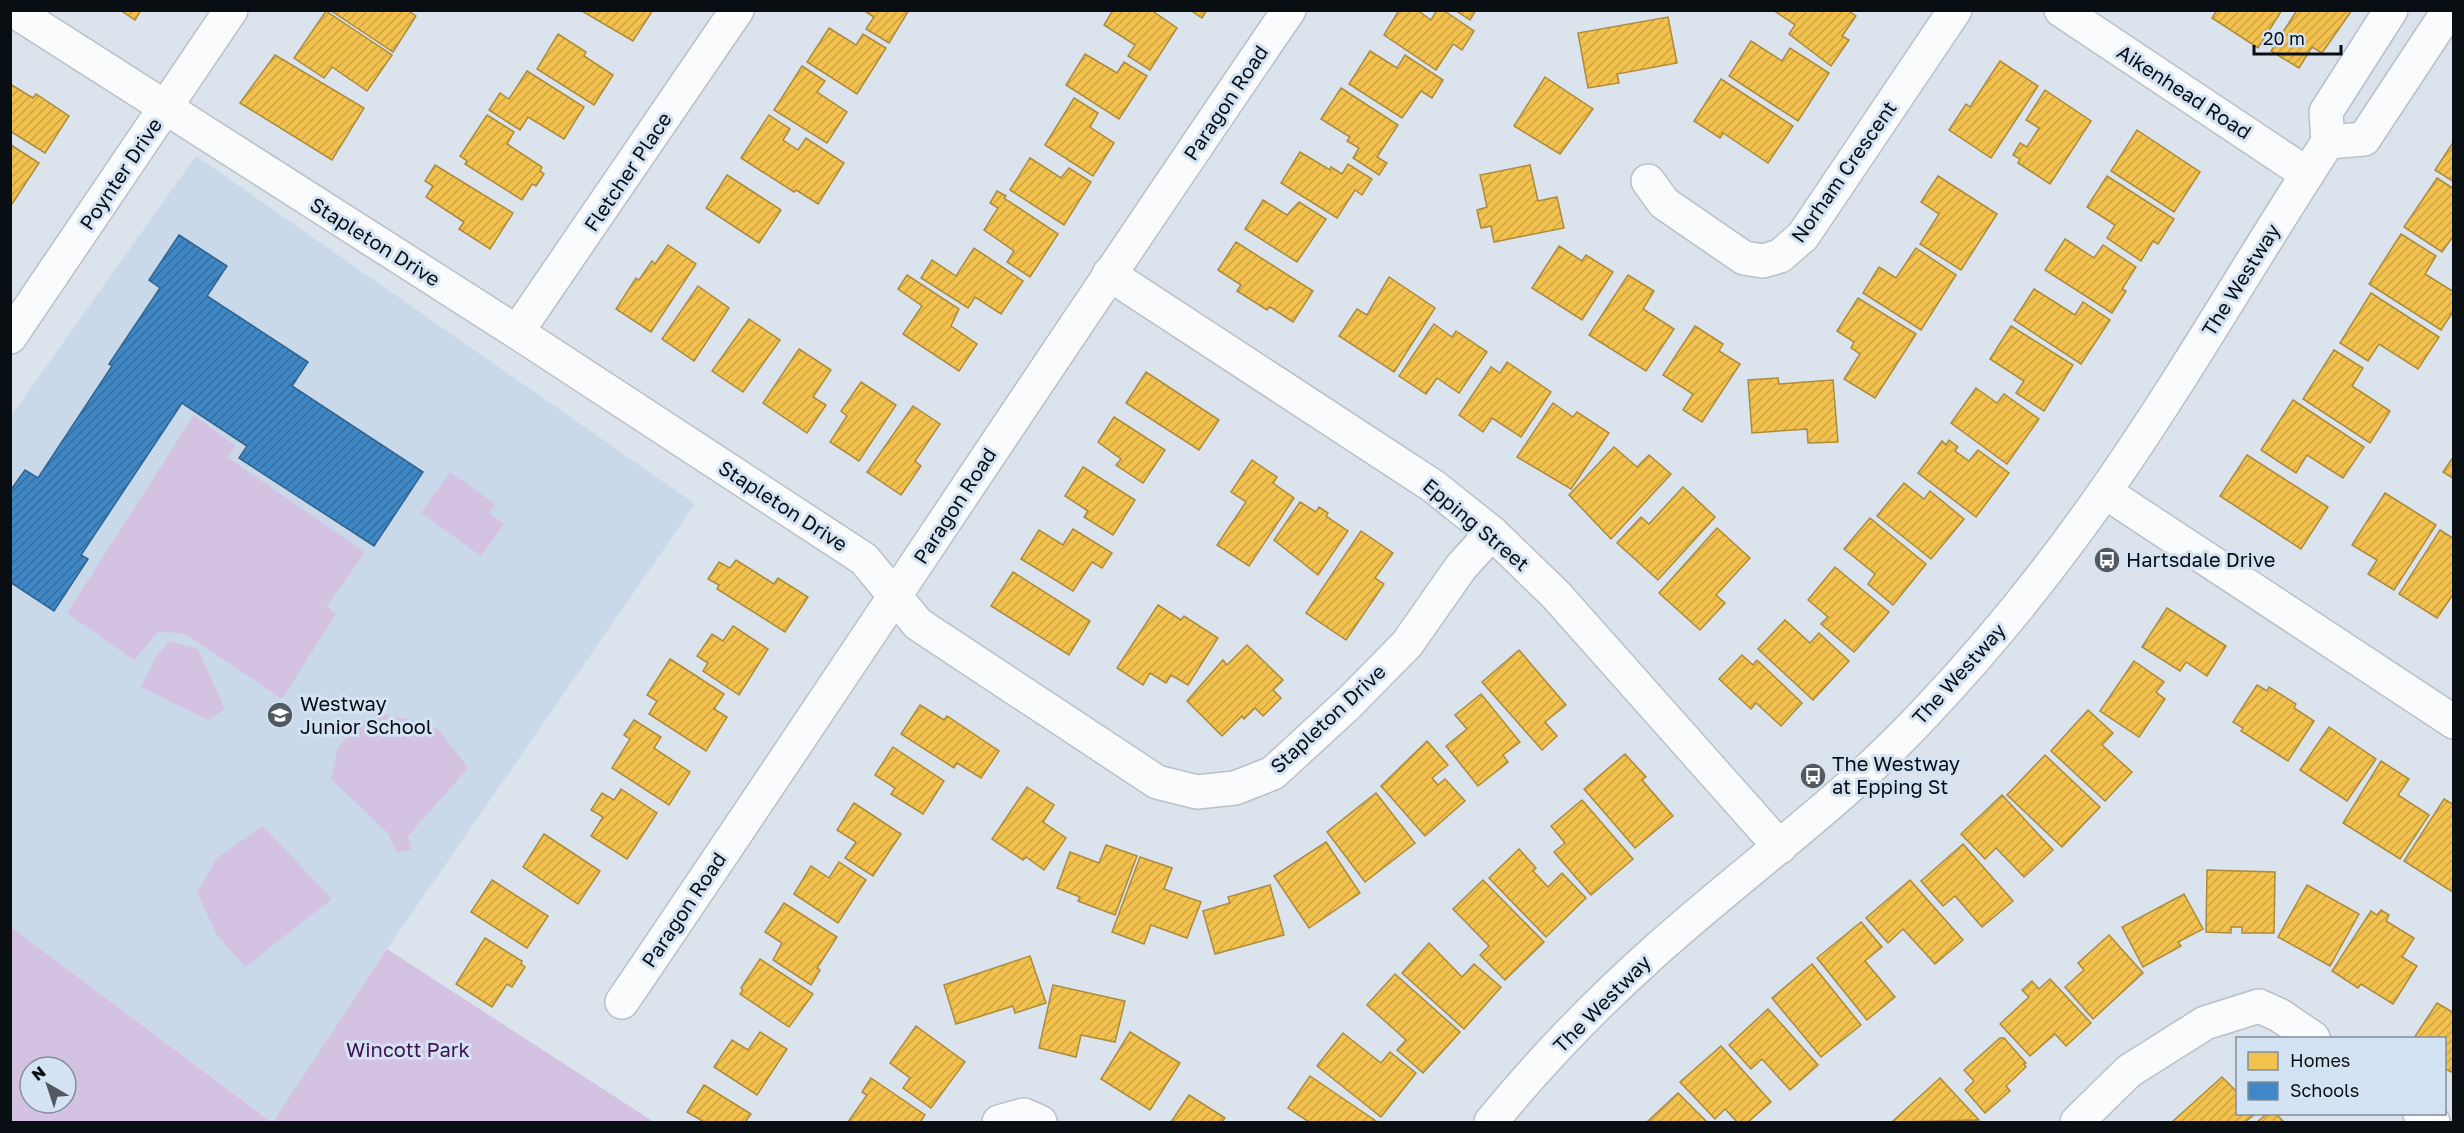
<svg xmlns="http://www.w3.org/2000/svg" width="2464" height="1133" viewBox="0 0 2464 1133" font-family="'Golos Text',sans-serif">
  <style>
    .built { fill: #cad9e9 }
    .park { fill: #d4c2e3; fill-rule: evenodd }
    .homes { fill: url(#homes-hatch); stroke: #ac8b3c; stroke-width: 1.5 }
    .schools { fill: url(#schools-hatch); stroke: #2f6390; stroke-width: 1.5 }
    .lines { fill: none; stroke-linecap: round; stroke-linejoin: round }
    .street-casing { stroke: #b9c0c7; stroke-width: 36 }
    .secondary-casing { stroke: #b9c0c7; stroke-width: 36 }
    .street { stroke: #fafbfc; stroke-width: 33 }
    .secondary { stroke: #fafbfc; stroke-width: 33 }
    .labels { text-anchor: middle; stroke-width: 6; stroke-linejoin: round; paint-order: stroke }
    .street-label { font-size: 20px; fill: #090e13; stroke: #d4e3f3 }
    .poi-label { font-size: 20px; fill: #090e13; stroke: #d4e3f3; text-anchor: start }
    .park-label { font-size: 20px; fill: #430f50; stroke: #d4e3f3 }
  </style>
  <defs>
    <pattern id="homes-hatch" width="6" height="6" patternUnits="userSpaceOnUse" patternTransform="scale(1.5)"><rect width="6" height="6" fill="#f2c14e"/><path d="M-1 1l2-2M0 6l6-6M5 7l2-2" fill="none" stroke="#cea543"/></pattern>
    <pattern id="schools-hatch" width="6" height="6" patternUnits="userSpaceOnUse" patternTransform="scale(1.5)"><rect width="6" height="6" fill="#3f88c5"/><path d="M-1 1l2-2M0 6l6-6M5 7l2-2" fill="none" stroke="#336e9f"/></pattern>
  </defs>
  <rect width="100%" height="100%" fill="#dbe3ec"/>
  <path class="built" d="M196 156 695 504 387 949 273 1122 11 927 10 417Z"/>
  <g class="park">
    <path d="M194 415 236 446 227 457 365 552 327 606 336 614 282 699 185 634 159 631 134 660 67 613Z"/>
    <path d="M450 472 495 504 489 513 504 524 481 556 421 513Z"/>
    <path d="M169 641 198 649 225 709 208 720 141 687 156 657Z"/>
    <path d="M386 715 411 720 439 730 468 768 408 836 412 850 397 852 387 832 331 779 338 748 359 722Z"/>
    <path d="M263 826 332 899 245 967 217 935 197 893 217 858Z"/>
    <path d="M10 927H11L272 1122H11ZM30 1067H66V1103H30Z"/>
    <path d="M387 949 654 1122H273Z"/>
  </g>
  <g class="homes">
    <path d="M120 10H141L135 20Z"/>
    <path d="M330 10H407L416 16 393 52Z"/>
    <path d="M580 10H653L633 41Z"/>
    <path d="M863 10H909L889 43 866 29 874 17Z"/>
    <path d="M1113 10H1151L1177 28 1150 70 1128 56 1135 45 1104 25Z"/>
    <path d="M1190 10H1207L1202 18Z"/>
    <path d="M1399 10H1417L1431 20 1437 10H1443L1474 31 1462 50 1453 44 1436 70 1384 35Z"/>
    <path d="M1455 10H1476L1470 20Z"/>
    <path d="M1773 10H1847L1856 16 1842 36 1849 40 1831 66 1789 34 1795 25Z"/>
    <path d="M2217 10H2282L2258 48 2212 18Z"/>
    <path d="M2297 10H2352L2322 53 2312 47 2299 68 2271 51Z"/>
    <path d="M326 11 392 55 367 91 332 67 324 78 294 58Z"/>
    <path d="M1668 17 1677 63 1617 74 1619 83 1588 88 1578 33Z"/>
    <path d="M829 28 856 45 863 34 886 48 857 94 807 62Z"/>
    <path d="M558 34 586 52 584 56 613 75 594 105 537 69Z"/>
    <path d="M1751 41 1782 61 1790 48 1829 73 1798 121 1729 76Z"/>
    <path d="M1370 51 1397 68 1405 55 1443 80 1432 98 1421 91 1402 118 1349 84Z"/>
    <path d="M1085 54 1117 73 1124 62 1147 76 1119 119 1066 85Z"/>
    <path d="M275 55 364 108 332 160 240 103Z"/>
    <path d="M2000 61 2038 86 1991 158 1949 130 1966 104 1970 107Z"/>
    <path d="M802 66 825 81 817 92 847 112 827 143 774 110Z"/>
    <path d="M527 71 584 107 564 139 528 117 520 130 489 110 500 93 509 99Z"/>
    <path d="M1545 77 1593 109 1560 154 1514 126Z"/>
    <path d="M1721 79 1793 126 1768 163 1723 133 1720 138 1694 121Z"/>
    <path d="M10 84 33 98 36 94 69 116 45 153 10 131Z"/>
    <path d="M1341 88 1398 125 1377 157 1387 163 1379 175 1353 158 1359 148 1347 141 1350 137 1321 119Z"/>
    <path d="M2045 90 2091 121 2050 184 2018 163 2020 159 2013 155 2020 143 2027 147 2039 128 2026 120Z"/>
    <path d="M1074 98 1098 113 1090 127 1114 143 1093 176 1045 145Z"/>
    <path d="M487 115 514 132 507 144 542 167 540 171 544 174 536 186 532 184 522 200 465 164 467 161 460 156Z"/>
    <path d="M769 115 790 129 783 140 798 150 806 138 844 163 818 204 796 190 794 192 741 158Z"/>
    <path d="M2137 130 2200 172 2174 212 2111 171Z"/>
    <path d="M2454 141V182L2435 170Z"/>
    <path d="M11 145 39 163 10 207V145Z"/>
    <path d="M1300 152 1330 170 1331 167 1342 174 1348 164 1372 179 1362 195 1355 190 1337 218 1281 183Z"/>
    <path d="M1030 158 1061 178 1069 168 1091 182 1064 225 1010 190Z"/>
    <path d="M435 165 513 213 490 249 459 229 464 222 426 197 433 186 425 181Z"/>
    <path d="M1530 165 1538 201 1557 197 1564 228 1494 242 1491 226 1481 228 1477 210 1487 207 1480 175Z"/>
    <path d="M727 175 781 210 759 243 706 208Z"/>
    <path d="M1938 176 1997 214 1961 270 1920 244 1939 214 1921 202Z"/>
    <path d="M2107 176 2174 219 2158 244 2153 241 2141 261 2107 238 2115 225 2087 207Z"/>
    <path d="M2437 178 2454 189V235L2442 252 2404 227Z"/>
    <path d="M997 191 1006 196 1004 198 1058 234 1030 277 1007 262 1014 251 984 230 998 208 990 203Z"/>
    <path d="M1263 200 1287 215 1299 202 1326 219 1297 262 1245 229Z"/>
    <path d="M2401 234 2436 256 2425 274 2454 292V310L2441 330 2369 284Z"/>
    <path d="M2065 239 2094 258 2103 245 2136 267 2122 289 2126 291 2112 313 2045 270Z"/>
    <path d="M1236 242 1313 291 1293 322 1270 307 1267 310 1237 291 1241 285 1218 270Z"/>
    <path d="M668 245 696 264 651 332 616 309 636 278 639 280 652 261 655 264Z"/>
    <path d="M1559 246 1582 261 1586 255 1613 272 1582 320 1532 288Z"/>
    <path d="M974 248 1023 281 1001 314 975 297 968 308 921 278 932 260 956 276Z"/>
    <path d="M1916 248 1956 275 1921 330 1863 293 1879 267 1896 278Z"/>
    <path d="M907 275 959 309 951 326 977 344 959 371 903 334 922 306 898 289Z"/>
    <path d="M1628 275 1654 291 1643 309 1674 329 1646 371 1589 335Z"/>
    <path d="M1389 277 1435 308 1394 372 1339 336 1357 309 1367 315Z"/>
    <path d="M698 286 729 308 694 361 662 339Z"/>
    <path d="M2034 289 2075 315 2083 302 2110 320 2081 364 2014 320Z"/>
    <path d="M2371 293 2439 337 2418 369 2379 344 2368 361 2340 343Z"/>
    <path d="M1858 298 1916 334 1875 398 1844 379 1860 354 1851 348 1854 342 1837 331Z"/>
    <path d="M749 319 780 340 743 392 712 371Z"/>
    <path d="M1434 324 1452 337 1456 331 1487 352 1459 393 1437 378 1426 394 1399 376Z"/>
    <path d="M1695 326 1723 344 1719 351 1740 364 1702 422 1683 410 1693 394 1663 375Z"/>
    <path d="M2011 326 2073 365 2044 411 2016 393 2024 381 1990 359Z"/>
    <path d="M799 349 831 370 813 397 826 405 807 433 763 403Z"/>
    <path d="M2334 350 2363 368 2352 386 2390 411 2370 443 2303 399Z"/>
    <path d="M1507 362 1551 392 1521 437 1492 418 1483 432 1459 415 1491 367 1500 373Z"/>
    <path d="M1146 372 1219 420 1199 450 1126 403Z"/>
    <path d="M1778 378 1779 384 1833 380 1838 442 1808 443 1807 429 1752 433 1748 380Z"/>
    <path d="M861 382 896 405 859 461 830 442 847 416 841 411Z"/>
    <path d="M1976 388 1997 403 2004 394 2039 419 2007 464 1951 423Z"/>
    <path d="M2293 400 2364 447 2343 478 2307 455 2296 473 2261 450Z"/>
    <path d="M1553 403 1573 417 1577 412 1609 433 1571 489 1517 457Z"/>
    <path d="M913 406 940 424 915 461 921 466 901 495 867 472Z"/>
    <path d="M1114 417 1165 450 1143 483 1116 465 1121 459 1098 442Z"/>
    <path d="M1949 440 1958 447 1955 451 1969 461 1978 450 2009 473 1976 517 1918 473 1942 441 1946 445Z"/>
    <path d="M1614 447 1637 467 1649 455 1671 474 1611 539 1569 495Z"/>
    <path d="M2247 455 2328 507 2301 549 2220 496Z"/>
    <path d="M2454 456V479L2443 472Z"/>
    <path d="M1252 460 1277 477 1273 483 1294 498 1249 566 1217 545 1246 502 1231 492Z"/>
    <path d="M1083 467 1135 500 1113 535 1084 517 1088 511 1065 496Z"/>
    <path d="M1904 483 1924 499 1930 491 1964 519 1931 559 1877 516Z"/>
    <path d="M1683 487 1715 517 1658 580 1617 543 1641 517 1649 524Z"/>
    <path d="M2385 493 2436 525 2394 590 2368 574 2377 560 2352 545Z"/>
    <path d="M1300 502 1316 512 1319 507 1328 513 1326 516 1348 531 1318 575 1274 540Z"/>
    <path d="M1870 518 1926 564 1893 605 1868 584 1875 574 1844 549Z"/>
    <path d="M1717 528 1750 558 1716 595 1725 603 1700 630 1659 593Z"/>
    <path d="M1073 529 1112 553 1102 568 1092 562 1073 591 1021 559 1039 530 1063 545Z"/>
    <path d="M2440 530 2454 539V593L2437 618 2399 594Z"/>
    <path d="M1361 531 1393 553 1375 578 1384 584 1346 640 1306 613Z"/>
    <path d="M736 560 774 584 778 578 808 597 785 632 717 589 719 585 708 579 719 562 730 568Z"/>
    <path d="M1835 567 1889 612 1854 652 1821 624 1828 617 1808 600Z"/>
    <path d="M1013 572 1090 621 1069 655 991 606Z"/>
    <path d="M1158 605 1181 620 1184 616 1218 638 1188 685 1171 675 1166 683 1150 673 1143 685 1117 668Z"/>
    <path d="M2167 608 2226 646 2207 676 2186 662 2180 671 2142 647Z"/>
    <path d="M1785 620 1810 643 1819 633 1849 661 1813 700 1758 649Z"/>
    <path d="M733 626 768 649 739 695 703 671 708 663 697 656 712 634 723 641Z"/>
    <path d="M1247 645 1283 680 1273 690 1281 698 1263 716 1255 708 1244 719 1242 716 1222 736 1187 701 1223 660 1227 665Z"/>
    <path d="M1519 650 1566 705 1545 722 1557 736 1542 750 1482 682Z"/>
    <path d="M1742 655 1753 665 1757 660 1802 703 1781 726 1756 703 1751 709 1719 679Z"/>
    <path d="M670 659 724 694 714 709 727 717 706 751 649 714 657 701 647 695Z"/>
    <path d="M2134 661 2164 682 2156 692 2165 699 2139 737 2100 711Z"/>
    <path d="M2257 685 2267 691 2269 687 2296 704 2294 708 2314 721 2288 761 2241 731 2243 728 2233 722Z"/>
    <path d="M1481 694 1520 742 1503 755 1508 762 1478 786 1446 746 1467 729 1455 715Z"/>
    <path d="M920 705 944 720 947 716 999 751 981 778 957 763 954 768 901 734Z"/>
    <path d="M2088 710 2113 733 2102 745 2132 772 2105 801 2051 751Z"/>
    <path d="M634 720 661 737 654 748 690 772 669 805 612 768 630 739 624 735Z"/>
    <path d="M2329 727 2376 759 2347 801 2300 770Z"/>
    <path d="M1427 741 1448 765 1432 778 1438 785 1445 779 1465 801 1425 836 1381 786Z"/>
    <path d="M893 747 944 781 923 814 891 794 895 788 875 775Z"/>
    <path d="M1625 754 1646 777 1642 780 1673 816 1635 848 1584 789Z"/>
    <path d="M2045 755 2100 807 2062 847 2007 795Z"/>
    <path d="M2381 761 2409 779 2398 795 2429 815 2400 859 2343 823Z"/>
    <path d="M1027 787 1054 805 1043 822 1066 838 1044 870 1026 857 1023 860 992 839Z"/>
    <path d="M621 789 657 813 627 859 591 836 603 817 591 810 602 793 614 800Z"/>
    <path d="M1376 793 1415 843 1365 882 1327 832Z"/>
    <path d="M2002 795 2053 850 2024 877 1996 848 1985 859 1961 834Z"/>
    <path d="M2444 799 2454 805V893L2404 861Z"/>
    <path d="M1582 800 1633 859 1591 895 1554 852 1565 843 1551 826Z"/>
    <path d="M854 803 901 834 873 876 845 858 856 842 837 830Z"/>
    <path d="M544 834 600 871 578 904 523 867Z"/>
    <path d="M1326 842 1360 893 1309 928 1274 876Z"/>
    <path d="M1963 844 2013 901 1982 927 1955 896 1943 906 1921 881Z"/>
    <path d="M1106 845 1137 856 1115 915 1078 901 1080 897 1057 888 1070 852 1099 863Z"/>
    <path d="M1519 849 1536 868 1533 871 1548 887 1562 873 1586 898 1546 937 1489 878Z"/>
    <path d="M1140 857 1172 868 1164 889 1201 902 1187 938 1151 925 1144 944 1112 932Z"/>
    <path d="M839 862 866 880 838 923 794 894 811 866 829 878Z"/>
    <path d="M2207 870 2275 872 2274 933H2242V927H2231V933L2206 932Z"/>
    <path d="M492 880 548 916 527 948 471 912Z"/>
    <path d="M1483 880 1544 942 1505 980 1480 955 1489 946 1453 909Z"/>
    <path d="M1910 880 1963 940 1935 964 1903 929 1888 943 1866 918Z"/>
    <path d="M1270 885 1284 935 1215 954 1203 911 1230 903 1228 897Z"/>
    <path d="M2307 885 2359 914 2330 966 2278 937Z"/>
    <path d="M2184 894 2203 929 2178 942 2181 946 2143 967 2122 927Z"/>
    <path d="M784 903 837 937 817 968 820 970 811 985 773 960 782 943 765 932Z"/>
    <path d="M2381 910 2389 915 2386 921 2414 938 2402 957 2417 966 2393 1004 2361 984 2358 988 2332 971 2371 911 2377 915Z"/>
    <path d="M1861 922 1882 947 1865 961 1895 997 1867 1020 1817 958Z"/>
    <path d="M2109 935 2143 973 2093 1019 2065 987 2084 970 2078 963Z"/>
    <path d="M485 938 522 961 521 964 525 967 512 987 507 984 492 1007 456 984Z"/>
    <path d="M1429 943 1462 977 1474 964 1501 987 1464 1029 1402 973Z"/>
    <path d="M1030 956 1046 1003 1015 1013 1013 1006 956 1024 944 985Z"/>
    <path d="M760 959 813 994 789 1027 740 994 743 990 741 988Z"/>
    <path d="M1812 964 1861 1025 1821 1057 1772 998Z"/>
    <path d="M1395 974 1460 1032 1423 1073 1397 1050 1406 1040 1367 1005Z"/>
    <path d="M2050 979 2091 1023 2066 1046 2055 1034 2030 1056 2000 1024 2029 997 2022 990 2032 981 2039 989Z"/>
    <path d="M1053 985 1125 1001 1115 1042 1081 1035 1076 1057 1039 1048Z"/>
    <path d="M2437 1003 2454 1013V1071L2451 1072 2444 1068V1038H2414Z"/>
    <path d="M1768 1009 1818 1065 1790 1090 1762 1059 1751 1069 1729 1045Z"/>
    <path d="M916 1026 965 1062 931 1108 903 1088 910 1078 890 1063Z"/>
    <path d="M760 1032 787 1049 757 1095 714 1067 732 1040 748 1050Z"/>
    <path d="M1130 1032 1180 1063 1150 1110 1101 1079Z"/>
    <path d="M1343 1033 1381 1063 1390 1052 1416 1073 1381 1117 1317 1066Z"/>
    <path d="M2000 1038H2004L2026 1063 2024 1064 2026 1067 2006 1086 2010 1091 1985 1113 1965 1090 1974 1081 1964 1070Z"/>
    <path d="M1721 1046 1771 1102 1748 1122H1737L1725 1109 1715 1119 1680 1082Z"/>
    <path d="M1310 1076 1376 1121 1375 1122H1309L1288 1108Z"/>
    <path d="M2222 1077 2238 1093V1114H2255L2245 1122H2172Z"/>
    <path d="M871 1078 925 1115 920 1122H848L867 1095 862 1092Z"/>
    <path d="M1940 1078 1979 1120 1894 1122 1893 1121Z"/>
    <path d="M704 1085 751 1114 745 1122H704L687 1112Z"/>
    <path d="M1678 1093 1707 1122H1647Z"/>
    <path d="M1189 1095 1225 1118 1222 1122H1171Z"/>
    <path d="M2267 1114H2276L2284 1122H2257Z"/>
  </g>
  <path class="schools" d="M179 235 227 266 207 296 308 362 292 386 423 472 374 546 239 458 247 446 182 403 81 555 88 559 54 611 10 582V491L25 470 38 478 112 366 109 364 160 288 149 280Z"/>
  <g class="lines">
    <g class="street-casing">
      <g id="street">
        <path d="M13 10 517 332 864 559 918 624 1157 782 1197 792 1235 788 1273 773 1349 703 1407 644 1461 567 1492 533"/>
        <path d="M2061 10 2307 174"/>
        <path d="M1648 181 1664 203 1744 258 1763 261 1780 256 1803 236 1955 10"/>
        <path d="M1109 274 1433 486 1492 533 1556 595 1780 847"/>
        <path d="M517 332 737 10"/>
        <path d="M10 337 231 10"/>
        <path d="M2105 492 2454 722"/>
        <path d="M622 1002C846 672 1064 339 1289 10"/>
        <path d="M2420 1114 2433 1122"/>
        <path d="M999 1122 1024 1115 1040 1122"/>
        <path d="M2077 1122 2129 1071 2205 1023 2259 1006 2279 1015 2313 1038"/>
      </g>
    </g>
    <g class="secondary-casing">
      <g id="secondary">
        <path d="M2328 142 2364 139 2449 10"/>
        <path d="M1491 1122C1540 1062 1596 1004 1653 953 1744 871 1844 801 1927 711 1991 643 2050 570 2103 494 2183 380 2252 258 2328 142L2326 112 2391 10"/>
      </g>
    </g>
    <use href="#street" class="street"/>
    <use href="#secondary" class="secondary"/>
  </g>
  <defs>
    <g id="bus-disc" transform="scale(1.35)"><circle r="9.5" fill="#52595f" stroke="#d4e3f3"/><path d="M-5-6H5V4H4V6H2V4H-2V6H-4V4H-5ZM-3.5-4V0h7V-4ZM-3.5 1.2v1.5H-2V1.2ZM2 1.2v1.5H3.5V1.2Z" fill="#fff"/></g>
    <g id="school-disc" transform="scale(1.35)"><circle r="9.5" fill="#52595f" stroke="#d4e3f3"/><path d="M0-5L7-2L0 1L-7-2ZM-4 1L0 2.5L4 1V4Q0 6-4 4Z" fill="#fff"/></g>
  </defs>
  <g fill-rule="evenodd">
    <use href="#bus-disc" x="2107" y="560"/>
    <use href="#school-disc" x="280" y="715"/>
    <use href="#bus-disc" x="1813" y="776"/>
  </g>
  <g class="labels">
    <g class="street-label">
      <text transform="translate(2184 92) rotate(33)" y="7">Aikenhead Road</text>
      <text transform="translate(1226 103) rotate(-56)" y="7">Paragon Road</text>
      <text transform="translate(628 172) rotate(-56)" y="7">Fletcher Place</text>
      <text transform="translate(1844 172) rotate(-55)" y="7">Norham Crescent</text>
      <text transform="translate(121 174) rotate(-56)" y="7">Poynter Drive</text>
      <text transform="translate(375 242) rotate(32)" y="7">Stapleton Drive</text>
      <text transform="translate(2241 280) rotate(-58)" y="7">The Westway</text>
      <text transform="translate(783 506) rotate(33)" y="7">Stapleton Drive</text>
      <text transform="translate(955 506) rotate(-57)" y="7">Paragon Road</text>
      <text transform="translate(1476 525) rotate(40)" y="7">Epping Street</text>
      <text transform="translate(1959 674) rotate(-48)" y="7">The Westway</text>
      <text transform="translate(1328 719) rotate(-43)" y="7">Stapleton Drive</text>
      <text transform="translate(684 910) rotate(-56)" y="7">Paragon Road</text>
      <text transform="translate(1602 1004) rotate(-45)" y="7">The Westway</text>
    </g>
    <g class="poi-label">
      <text x="2126" y="567">Hartsdale Drive</text>
      <text x="300" y="711">Westway<tspan x="300" dy="23">Junior School</tspan></text>
      <text x="1832" y="771">The Westway<tspan x="1832" dy="23">at Epping St</tspan></text>
    </g>
    <g class="park-label">
      <text x="408" y="1057">Wincott Park</text>
    </g>
  </g>
  <rect width="2464" height="1133" fill="none" stroke="#090e13" stroke-width="24"/>
  <rect x="2236" y="1037" width="210" height="78" fill="#d4e3f3" stroke="#838e99" stroke-width="1.5"/>
  <rect x="2248" y="1052" width="30" height="18" fill="#f2c14e" stroke="#838e99" stroke-width="1.5"/>
  <text x="2290" y="1067" font-size="18" fill="#090e13">Homes</text>
  <rect x="2248" y="1082" width="30" height="18" fill="#3f88c5" stroke="#838e99" stroke-width="1.5"/>
  <text x="2290" y="1097" font-size="18" fill="#090e13">Schools</text>
  <g transform="translate(48 1085) rotate(321)"><circle r="28" fill="#d4e3f3" stroke="#838e99" stroke-width="1.5"/>
  <path d="M0-4.5L10 22L0 15L-10 22Z" fill="#52595f"/>
  <text y="-9" font-size="16" font-weight="bold" text-anchor="middle" fill="#090e13">N</text>
  </g>
  <path d="M2254 45v9h87v-9" fill="none" stroke="#090e13" stroke-width="3"/>
  <text x="2263" y="45" font-size="18" fill="#090e13" stroke="#d4e3f3" stroke-width="4.5" paint-order="stroke">20 m</text>
</svg>
